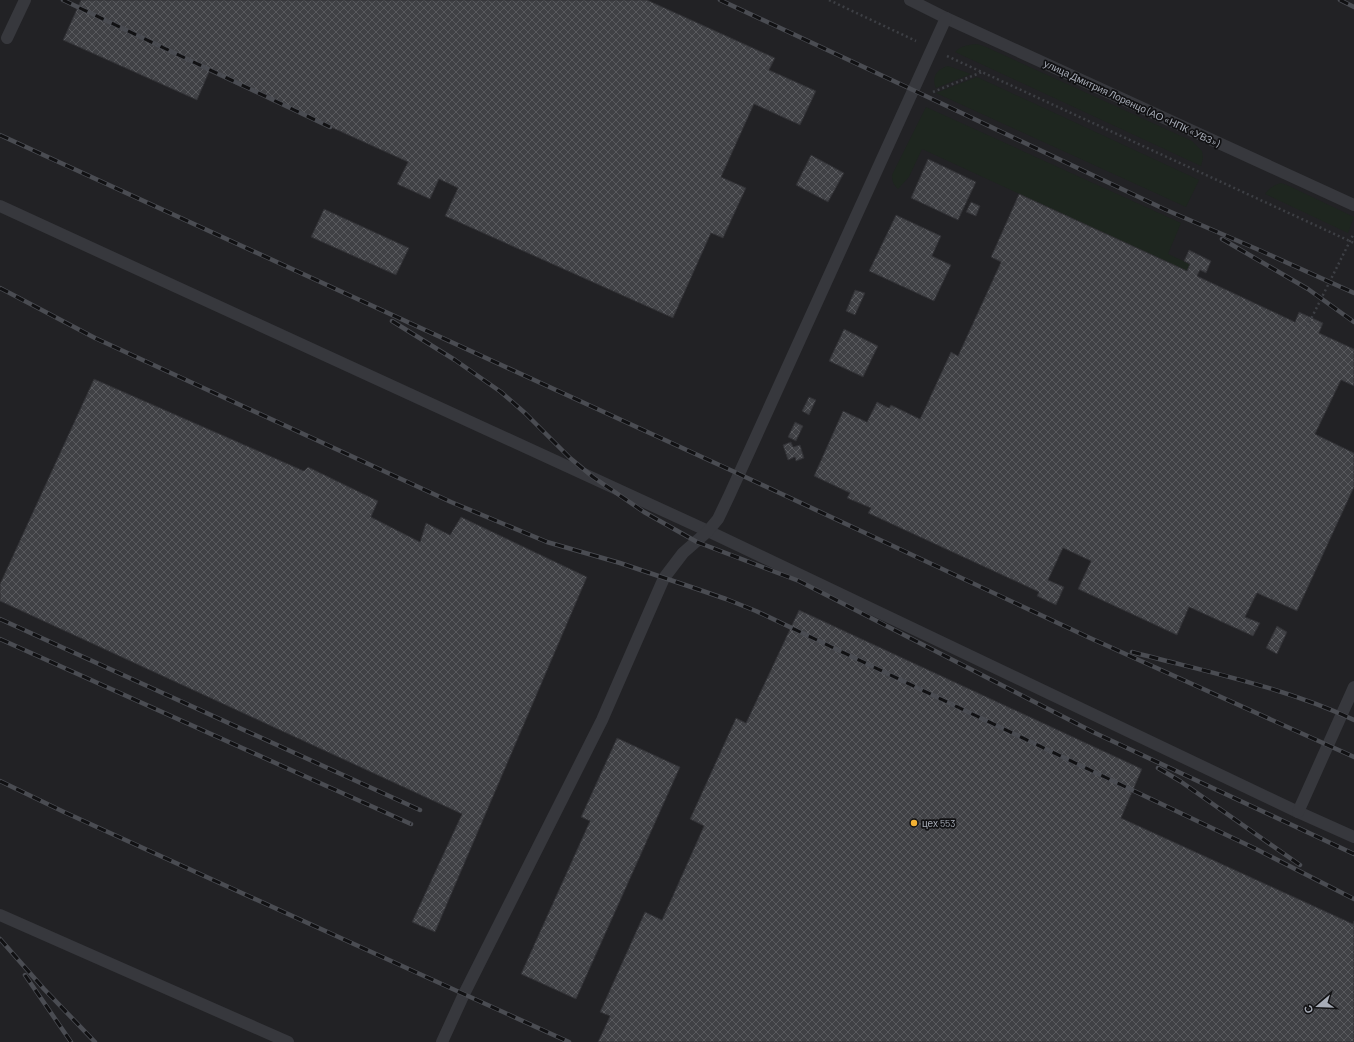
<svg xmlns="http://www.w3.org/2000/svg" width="1354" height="1042" viewBox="0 0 1354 1042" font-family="Barlow,sans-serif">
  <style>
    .built { fill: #222225 }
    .grass { fill: #1e261f }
    .building { fill: url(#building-cross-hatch); stroke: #303034 }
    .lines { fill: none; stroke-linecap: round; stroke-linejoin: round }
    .path { stroke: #3d3f44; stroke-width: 2.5; stroke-dasharray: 2 3; stroke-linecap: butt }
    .lane { stroke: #37383d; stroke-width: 12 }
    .rail-casing { stroke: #4a4c52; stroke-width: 4.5 }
    .rail { stroke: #111113; stroke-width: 3; stroke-dasharray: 9; stroke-linecap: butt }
    .poi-dot { fill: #f2b134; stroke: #111113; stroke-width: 1.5 }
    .labels { text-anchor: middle; stroke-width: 3.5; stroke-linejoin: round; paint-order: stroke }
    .street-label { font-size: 10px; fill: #a8adb8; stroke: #111113 }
    .poi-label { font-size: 10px; fill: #a8adb8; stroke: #111113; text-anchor: start }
  </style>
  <defs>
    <pattern id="building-cross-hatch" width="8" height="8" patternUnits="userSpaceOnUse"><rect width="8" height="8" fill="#404145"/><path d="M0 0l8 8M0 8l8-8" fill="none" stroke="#595a5e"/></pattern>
  </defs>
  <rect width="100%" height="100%" fill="#161618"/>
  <rect class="built" x="0" y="0" width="1354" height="1042"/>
  <g class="grass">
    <path d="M977 44 986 47 1192 141 1202 151 1203 158 1201 166 955 52C962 45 968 45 977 44Z"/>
    <path d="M948 66 971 74 936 88C931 77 937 69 948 66Z"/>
    <path d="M977 77 1199 180 1186 207 936 93Z"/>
    <path d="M926 107 1181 223 1168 254 1190 264 1187 271 922 149 909 177 898 189C893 184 892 181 892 175Z"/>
    <path d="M1281 183 1287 185 1354 217 1348 233 1265 194C1269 188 1274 185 1281 183Z"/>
  </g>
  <g class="building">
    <path d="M81 0H647L775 58 769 70 816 91 800 125 754 104 721 177 746 188 723 238 711 233 673 318 445 216 458 188 439 179 430 199 397 184 408 162 209 72 197 100 63 40Z"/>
    <path d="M811 155 844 173 828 202 796 185Z"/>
    <path d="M928 159 976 182 958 220 911 198Z"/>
    <path d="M1019 194 1187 271 1190 264 1184 261 1189 250 1211 261 1206 273 1200 270 1197 276 1295 322 1299 312 1323 323 1319 333 1354 349V386L1341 380 1315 434 1354 453V487L1297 611 1257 593 1245 617 1260 623 1253 636 1189 607 1177 635 1078 589 1091 561 1063 548 1048 580 1064 587 1056 605 1037 596 1039 592 868 513 871 508 847 498 850 493 814 476 843 411 867 422 877 402 889 408 891 405 920 419 951 352 958 356 1001 262 991 257Z"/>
    <path d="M971 202 980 206 976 216 966 212Z"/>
    <path d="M324 209 409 248 396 275 311 237Z"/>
    <path d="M896 215 941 236 932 256 951 265 934 301 869 271Z"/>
    <path d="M855 290 865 293 855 315 846 311Z"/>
    <path d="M844 329 878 346 863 377 829 361Z"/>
    <path d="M94 379 304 471 308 467 378 501 371 517 420 542 426 523 450 535 461 517 587 577 435 932 412 922 462 814 0 601V584Z"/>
    <path d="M809 397 816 400 809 415 802 411Z"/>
    <path d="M795 422 803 426 796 441 788 437Z"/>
    <path d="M791 442 793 447 800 445 804 458 796 461 795 457 788 460 783 445Z"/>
    <path d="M799 610 1142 769 1121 818 1353 924 1354 921V1042H598L610 1016 600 1012 645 912 662 920 704 826 690 819 736 718 746 723Z"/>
    <path d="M1277 626 1287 632 1277 654 1266 648Z"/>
    <path d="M617 738 680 767 576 999 521 974 590 821 581 817Z"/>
  </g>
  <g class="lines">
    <g class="path">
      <path d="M829 0 916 41"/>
      <path d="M947 56 1354 243"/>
      <path d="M933 92 982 72"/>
      <path d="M1307 327 1354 233"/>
    </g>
    <g class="lane">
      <path d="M910 0 946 18 1354 205"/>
      <path d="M7 38 25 0"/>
      <path d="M0 206 708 531 1298 812 1354 837"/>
      <path d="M1298 812 1354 687"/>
      <path d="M0 915 288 1042"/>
      <path d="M442 1042 464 994 602 720 664 578 683 553 708 531 718 519 729 496 946 18"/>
    </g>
    <g class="rail-casing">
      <g id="rail">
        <path d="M63 0 330 127"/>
        <path d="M720 0 913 90 1164 209 1259 250 1354 293"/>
        <path d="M1340 0 1354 7"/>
        <path d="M0 135 739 474 1090 638 1354 757"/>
        <path d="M1222 239 1308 289 1354 322"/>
        <path d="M0 288 95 338 451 502 547 542 620 563 697 589 726 599 756 611 1256 849 1354 899"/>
        <path d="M392 321 455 360 501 392 525 413 570 458 593 477 644 512 697 542 799 581 1095 733 1354 854"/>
        <path d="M0 619 420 810"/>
        <path d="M0 639 411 824"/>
        <path d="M1132 652C1207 672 1284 687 1354 720"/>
        <path d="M1158 768 1180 781 1300 865"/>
        <path d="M0 781 64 812 569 1042"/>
        <path d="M0 939 44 989 95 1042"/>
        <path d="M25 975 71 1042"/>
      </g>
    </g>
    <use href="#rail" class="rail"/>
  </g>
  <circle class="poi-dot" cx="914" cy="823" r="4"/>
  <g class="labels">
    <g class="street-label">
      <text transform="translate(1132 103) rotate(25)" y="4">улица Дмитрия Лоренцо (АО «НПК «УВЗ»)</text>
    </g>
    <g class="poi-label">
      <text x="922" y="827">цех 553</text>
    </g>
  </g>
  <g transform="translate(1318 1006) rotate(251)" stroke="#111113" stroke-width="3" paint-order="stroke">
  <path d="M0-3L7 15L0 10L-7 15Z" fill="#a8adb8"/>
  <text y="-6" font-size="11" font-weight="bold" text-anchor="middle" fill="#a8adb8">С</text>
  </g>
</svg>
